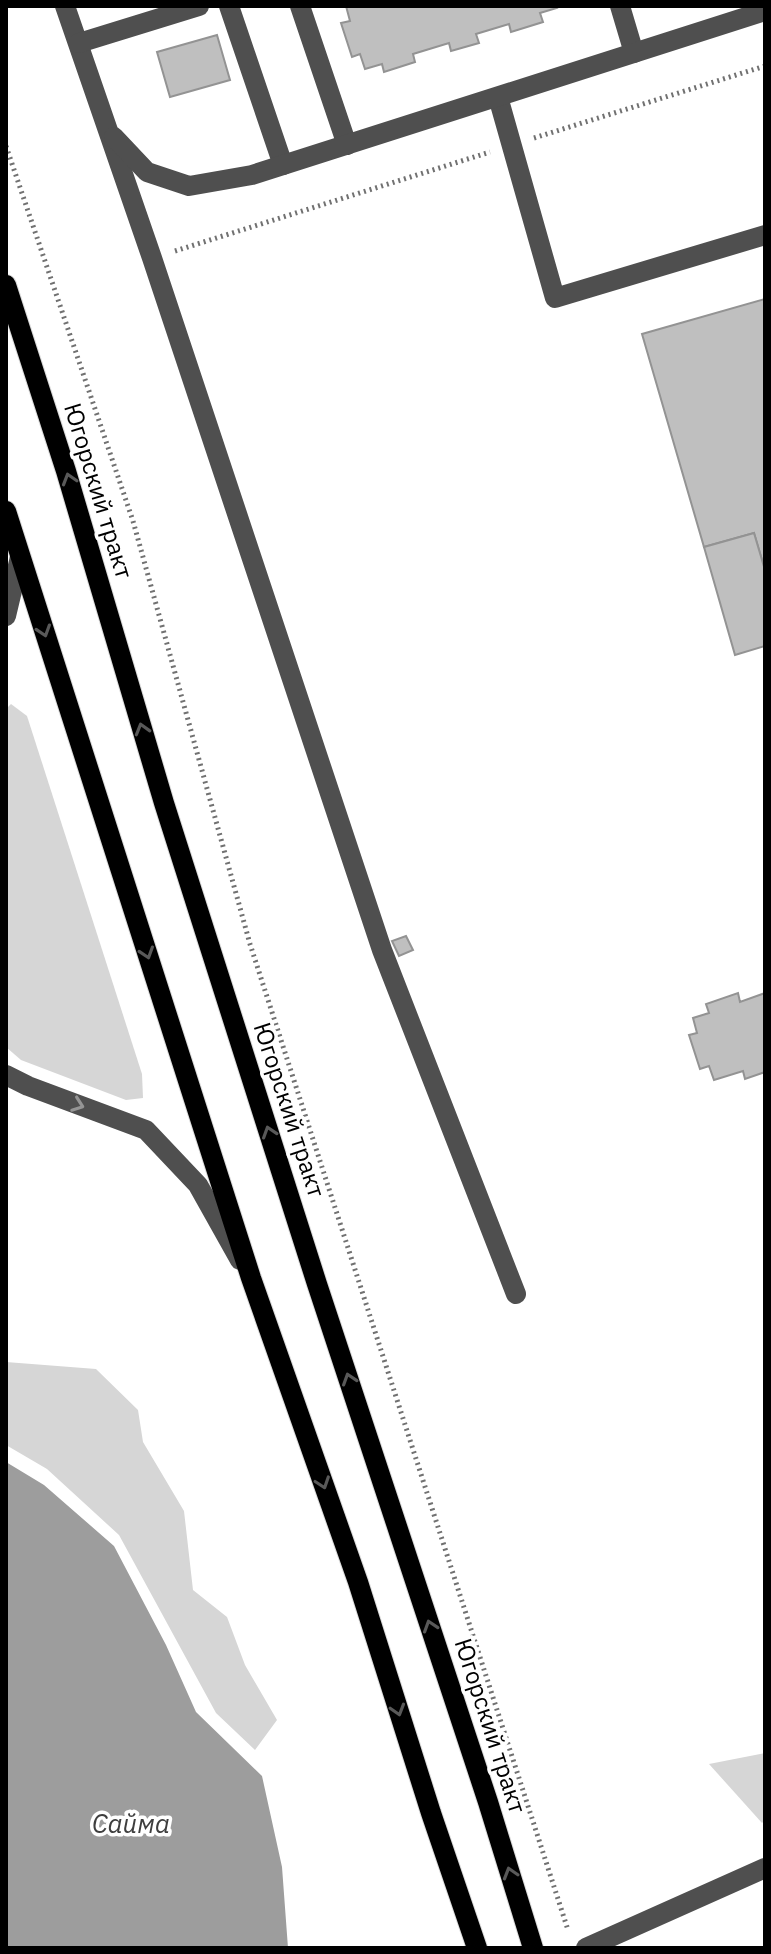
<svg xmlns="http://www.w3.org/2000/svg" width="771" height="1954" viewBox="0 0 771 1954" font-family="'IBM Plex Sans',sans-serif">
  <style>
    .green { fill: #d6d6d6 }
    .water { fill: #9d9d9d }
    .building { fill: #bfbfbf; stroke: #939393; stroke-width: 2 }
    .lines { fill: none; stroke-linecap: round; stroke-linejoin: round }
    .major-casing { stroke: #dbdbdb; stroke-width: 22 }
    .path { stroke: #717171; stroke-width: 5; stroke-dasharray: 2 4; stroke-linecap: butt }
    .minor { stroke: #4f4f4f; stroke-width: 20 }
    .major { stroke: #000; stroke-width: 20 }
    .oneway { stroke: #595959 }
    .oneway2 { stroke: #959595 }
    .labels { text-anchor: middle; stroke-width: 7; stroke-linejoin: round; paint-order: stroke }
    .street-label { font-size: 24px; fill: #000; stroke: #fff }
    .water-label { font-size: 26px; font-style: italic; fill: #3e3e3e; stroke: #fff }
  </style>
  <rect width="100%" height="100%" fill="#fff"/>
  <g class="green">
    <path d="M11 704 27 716 142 1074 143 1098 126 1100 21 1060 6 1047V709Z"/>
    <path d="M6 1362 96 1369 138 1410 143 1442 184 1511 193 1590 227 1617 245 1665 277 1720 255 1750 216 1713 119 1535 47 1469 6 1445Z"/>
    <path d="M765 1753V1820L762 1823 709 1764Z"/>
  </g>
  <path class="water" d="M6 1462 44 1485 114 1546 166 1645 196 1712 262 1776 282 1867 288 1948H6Z"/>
  <g class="building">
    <path d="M346 6H556L557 8 540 13 543 22 511 32 509 24 476 34 479 43 451 51 449 43 413 54 415 62 384 72 382 64 365 69 360 54 352 57 341 23 350 21Z"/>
    <path d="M217 35 230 80 170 97 157 52Z"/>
    <path d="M765 299V570L754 533 704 547 642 334Z"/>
    <path d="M754 533 765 570V646L735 655 704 547Z"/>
    <path d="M406 936 413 950 399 956 392 941Z"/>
    <path d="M738 993 740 1002 765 993V1072L745 1079 743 1071 714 1080 709 1066 700 1069 689 1035 697 1033 693 1018 709 1013 706 1004Z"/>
  </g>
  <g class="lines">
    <g class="major-casing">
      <g id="major">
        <path d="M6 285 66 471 164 803 317 1284 488 1802 533 1948"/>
        <path d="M6 511 251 1278 358 1582 431 1813 477 1948"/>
      </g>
    </g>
    <g class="path">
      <path d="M534 138 765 66"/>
      <path d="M6 146 133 521 250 944 568 1930"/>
      <path d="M175 251 490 152"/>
    </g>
    <g class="minor">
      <path d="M65 6 152 258 382 950 516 1294"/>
      <path d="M229 6 283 165"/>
      <path d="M300 6 347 145"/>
      <path d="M620 6 634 53"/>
      <path d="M79 43 199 6"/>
      <path d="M498 97 555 298 765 235"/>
      <path d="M114 137 147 172 189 186 252 175 765 11"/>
      <path d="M6 616 20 557"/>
      <path d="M6 1075 28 1086 146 1130 198 1185 240 1260"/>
      <path d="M586 1948 765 1868"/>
    </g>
    <use href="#major" class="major"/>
  </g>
  <defs><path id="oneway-chevron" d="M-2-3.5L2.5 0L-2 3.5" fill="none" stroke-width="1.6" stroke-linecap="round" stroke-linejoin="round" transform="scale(2)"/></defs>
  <g class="oneway">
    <use href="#oneway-chevron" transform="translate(69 479) rotate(-107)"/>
    <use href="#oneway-chevron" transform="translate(44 631) rotate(72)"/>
    <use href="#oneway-chevron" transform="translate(142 729) rotate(-106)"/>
    <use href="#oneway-chevron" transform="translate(147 953) rotate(72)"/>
    <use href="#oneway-chevron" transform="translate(269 1132) rotate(-108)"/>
    <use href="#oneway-chevron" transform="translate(349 1379) rotate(-108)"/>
    <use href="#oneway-chevron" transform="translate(323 1483) rotate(71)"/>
    <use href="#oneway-chevron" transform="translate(430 1626) rotate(-108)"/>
    <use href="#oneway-chevron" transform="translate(398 1710) rotate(73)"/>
    <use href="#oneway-chevron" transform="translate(510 1873) rotate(-107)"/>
  </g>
  <use class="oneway2" href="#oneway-chevron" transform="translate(78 1105) rotate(20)"/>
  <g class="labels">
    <g class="street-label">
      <text transform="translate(98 491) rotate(73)" y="8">Югорский тракт</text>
      <text transform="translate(289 1110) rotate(72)" y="8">Югорский тракт</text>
      <text transform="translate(490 1726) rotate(72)" y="8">Югорский тракт</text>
    </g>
    <g class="water-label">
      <text x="131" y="1833">Сайма</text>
    </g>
  </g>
  <rect width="771" height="1954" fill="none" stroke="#000000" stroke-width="16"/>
</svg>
